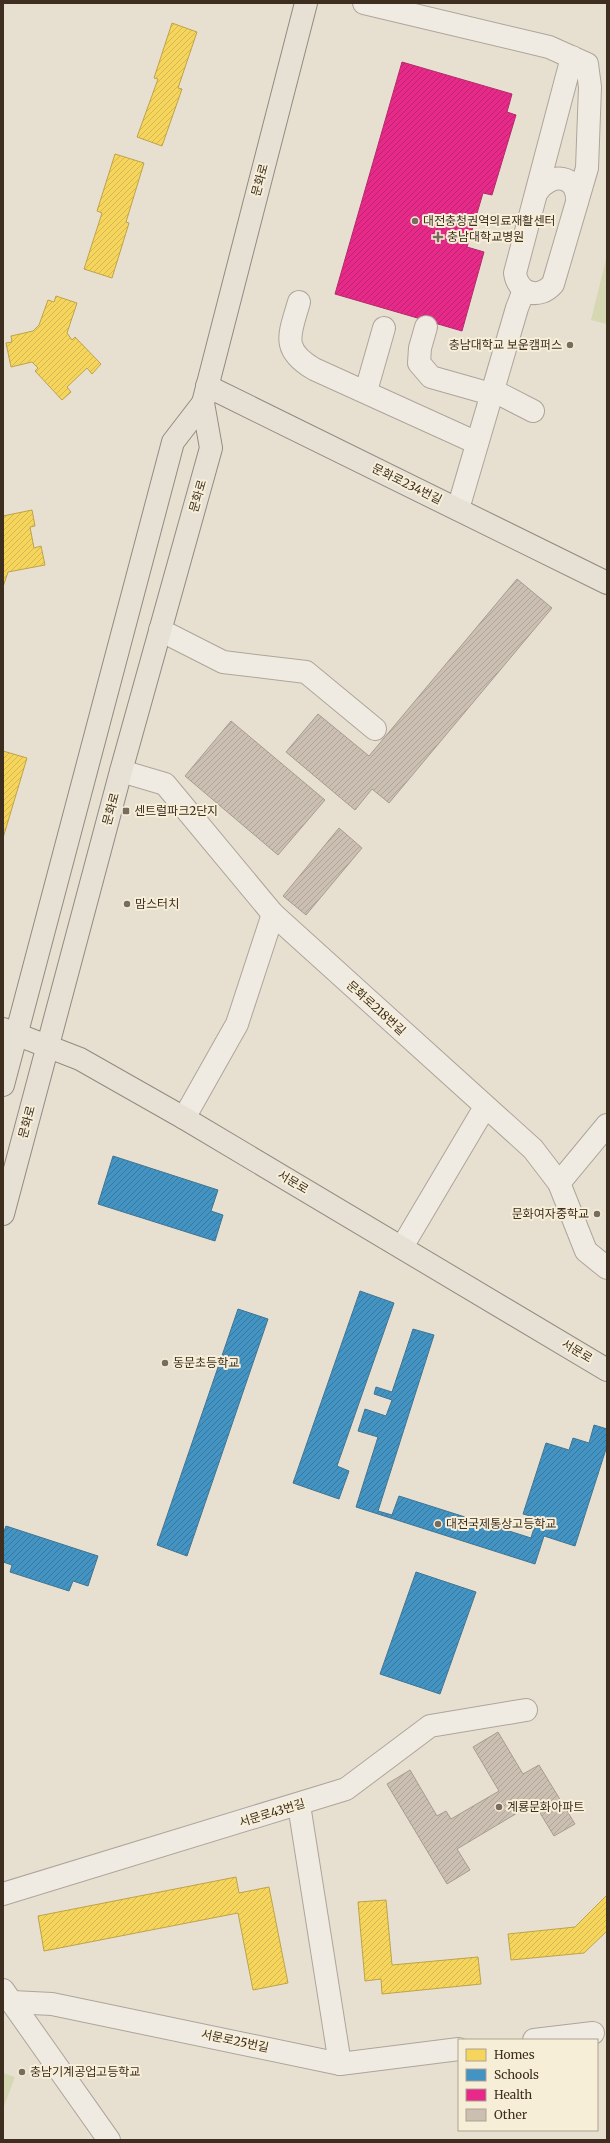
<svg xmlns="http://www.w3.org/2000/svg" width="610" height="2143" viewBox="0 0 610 2143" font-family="Merriweather,'Noto Sans KR',serif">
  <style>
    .pitch { fill: #d6d7b3 }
    .homes { fill: url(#homes-hatch); stroke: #bea34a }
    .schools { fill: url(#schools-hatch); stroke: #417592 }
    .health { fill: url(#health-hatch); stroke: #b42a6a }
    .building { fill: url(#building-hatch); stroke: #a89c90 }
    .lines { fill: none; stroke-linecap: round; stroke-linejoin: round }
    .minor-casing { stroke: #ada599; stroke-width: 24 }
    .major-casing { stroke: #928b80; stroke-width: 24 }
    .minor { stroke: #efebe3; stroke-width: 22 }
    .major { stroke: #e6e1d4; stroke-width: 22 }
    .poi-dot { fill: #786c5e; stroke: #f7eed8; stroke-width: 1.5 }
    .labels { text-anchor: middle; stroke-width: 4; stroke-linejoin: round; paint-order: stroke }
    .street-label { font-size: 12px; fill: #3d2e20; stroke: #f7eed8 }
    .poi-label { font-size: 12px; fill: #3d2e20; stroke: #f7eed8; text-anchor: start }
  </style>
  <defs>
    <pattern id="homes-hatch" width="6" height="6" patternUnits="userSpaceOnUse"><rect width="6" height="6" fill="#f6d55c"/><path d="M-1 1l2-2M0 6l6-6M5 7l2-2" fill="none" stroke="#d4b750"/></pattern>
    <pattern id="schools-hatch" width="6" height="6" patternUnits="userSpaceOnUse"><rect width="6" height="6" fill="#4393c3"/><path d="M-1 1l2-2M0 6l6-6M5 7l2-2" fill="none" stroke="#39789e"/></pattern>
    <pattern id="health-hatch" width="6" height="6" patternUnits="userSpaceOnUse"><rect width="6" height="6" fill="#e7298a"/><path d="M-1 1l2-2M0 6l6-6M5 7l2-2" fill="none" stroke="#bc2470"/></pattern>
    <pattern id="building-hatch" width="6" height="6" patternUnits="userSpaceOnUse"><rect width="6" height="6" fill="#cbbfb2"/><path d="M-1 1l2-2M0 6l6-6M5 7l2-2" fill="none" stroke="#afa499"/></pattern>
  </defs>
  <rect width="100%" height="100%" fill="#e7e0d1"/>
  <g class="pitch">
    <path d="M607 255V324L591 320Z"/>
    <path d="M3 2073 15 2077 3 2109Z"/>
  </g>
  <g class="homes">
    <path d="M172 23 197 32 178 88 182 89 162 146 137 137 158 79 154 78Z"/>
    <path d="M115 154 144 163 126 222 129 223 112 278 84 269 102 213 97 211Z"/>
    <path d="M56 296 77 303 67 333 72 340 75 337 101 364 92 374 87 368 67 387 71 392 62 400 35 371 38 368 32 362 11 367 6 343 12 342 11 336 33 331 39 325 48 300 54 302Z"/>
    <path d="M32 510 35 526 30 527 34 548 41 546 45 565 8 572 3 587V516Z"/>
    <path d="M3 751 27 758 3 838Z"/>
    <path d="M236 1877 239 1893 269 1887 288 1983 253 1990 238 1913 44 1951 38 1916Z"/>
    <path d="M607 1895V1931L584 1953 511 1960 508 1934 575 1927Z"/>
    <path d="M386 1900 392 1965 478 1957 481 1984 382 1994 381 1979 365 1981 358 1902Z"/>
  </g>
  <g class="schools">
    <path d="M113 1156 218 1190 211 1211 223 1215 215 1241 98 1204Z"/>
    <path d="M360 1291 394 1303 337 1466 349 1471 339 1499 293 1483Z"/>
    <path d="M238 1309 268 1319 187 1556 157 1545Z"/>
    <path d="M413 1329 434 1335 378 1511 392 1515 399 1496 531 1538 537 1518 523 1514 546 1443 569 1450 573 1438 589 1443 594 1425 607 1429V1446L575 1546 544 1536 535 1564 356 1507 378 1437 358 1431 365 1409 386 1416 392 1400 374 1394 376 1387 392 1392Z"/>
    <path d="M6 1526 98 1556 88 1586 73 1581 69 1591 10 1572 12 1565 3 1562V1534Z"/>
    <path d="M416 1572 476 1592 440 1694 380 1674Z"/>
  </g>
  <path class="health" d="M402 62 512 94 507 112 516 115 492 195 483 193 467 247 484 252 462 331 335 294Z"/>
  <g class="building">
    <path d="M517 579 552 608 389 803 372 789 355 810 286 752 318 714 369 756Z"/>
    <path d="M231 721 325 800 278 855 185 776Z"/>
    <path d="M339 828 362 848 306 915 283 896Z"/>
    <path d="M498 1732 523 1774 539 1765 575 1824 554 1836 534 1803 457 1849 470 1870 447 1884 387 1784 410 1770 437 1816 446 1811 451 1819 499 1791 473 1747Z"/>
  </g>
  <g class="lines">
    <g class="minor-casing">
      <g id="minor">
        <path d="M364 3 549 47 587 64 590 87 587 168 553 284C539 300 518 294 515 273L572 57"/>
        <path d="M537 192C550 172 578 174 577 201"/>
        <path d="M299 302C290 334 280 349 314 369L477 443"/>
        <path d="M426 327 420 348 419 363 431 377 491 394"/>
        <path d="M492 390 533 411"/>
        <path d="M366 391 384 328"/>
        <path d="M458 509 517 308 524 290"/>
        <path d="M160 630 223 662 306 672 375 729"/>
        <path d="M121 771 165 784 273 914 533 1149 559 1183 586 1251 607 1268"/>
        <path d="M184 1118 237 1024 273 914"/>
        <path d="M559 1183 607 1125"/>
        <path d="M402 1247 485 1107"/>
        <path d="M299 1805 340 2064"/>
        <path d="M3 1894 346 1789 430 1726 526 1710"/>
        <path d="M3 1990 109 2140"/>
        <path d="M12 2002 52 2004 340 2064 459 2049"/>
        <path d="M534 2040 593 2033"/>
      </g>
    </g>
    <g class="major-casing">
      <g id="major">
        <path d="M207 386 607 583"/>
        <path d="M3 1029 80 1059 184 1118 607 1370"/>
        <path d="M3 1085 173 442 203 403"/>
        <path d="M3 1214 121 771 211 448 203 403 306 3"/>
      </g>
    </g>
    <use href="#minor" class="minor"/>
    <use href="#major" class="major"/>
  </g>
  <g class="poi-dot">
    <circle cx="415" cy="221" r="4"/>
    <path d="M436 231h4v4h4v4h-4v4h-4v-4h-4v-4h4z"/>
    <circle cx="570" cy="345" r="4"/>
    <rect x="122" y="807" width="8" height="8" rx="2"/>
    <circle cx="127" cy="904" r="4"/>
    <circle cx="597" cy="1214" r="4"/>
    <circle cx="165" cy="1363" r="4"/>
    <circle cx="438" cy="1524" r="4"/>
    <circle cx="499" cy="1807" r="4"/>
    <circle cx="22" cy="2072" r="4"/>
  </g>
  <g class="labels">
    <g class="street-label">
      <text transform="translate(260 180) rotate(-75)" y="4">문화로</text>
      <text transform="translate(407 484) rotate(26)" y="4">문화로234번길</text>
      <text transform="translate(198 496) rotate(-74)" y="4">문화로</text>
      <text transform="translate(111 809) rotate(-75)" y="4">문화로</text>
      <text transform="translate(376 1008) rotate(42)" y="4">문화로218번길</text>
      <text transform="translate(27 1122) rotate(-75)" y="4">문화로</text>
      <text transform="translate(293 1182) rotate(31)" y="4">서문로</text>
      <text transform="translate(577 1351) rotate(31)" y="4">서문로</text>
      <text transform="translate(272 1813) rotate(-17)" y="4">서문로43번길</text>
      <text transform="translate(235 2041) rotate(12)" y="4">서문로25번길</text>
    </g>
    <g class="poi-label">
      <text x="423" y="225">대전충청권역의료재활센터</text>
      <text x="447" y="241">충남대학교병원</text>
      <text x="562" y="349" text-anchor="end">충남대학교 보운캠퍼스</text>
      <text x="134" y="815">센트럴파크2단지</text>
      <text x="135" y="908">맘스터치</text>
      <text x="589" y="1218" text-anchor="end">문화여자중학교</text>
      <text x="173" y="1367">동문초등학교</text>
      <text x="446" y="1528">대전국제통상고등학교</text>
      <text x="507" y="1811">계룡문화아파트</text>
      <text x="30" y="2076">충남기계공업고등학교</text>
    </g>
  </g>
  <rect width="610" height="2143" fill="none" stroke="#3d2e20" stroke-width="8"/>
  <rect x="458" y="2039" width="140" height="92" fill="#f7eed8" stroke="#ada18e"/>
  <rect x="466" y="2049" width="20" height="12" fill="#f6d55c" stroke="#ada18e"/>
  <text x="494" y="2059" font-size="12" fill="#3d2e20">Homes</text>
  <rect x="466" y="2069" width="20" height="12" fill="#4393c3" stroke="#ada18e"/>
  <text x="494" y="2079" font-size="12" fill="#3d2e20">Schools</text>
  <rect x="466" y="2089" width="20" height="12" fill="#e7298a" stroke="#ada18e"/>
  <text x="494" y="2099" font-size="12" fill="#3d2e20">Health</text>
  <rect x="466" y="2109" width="20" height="12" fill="#cbbfb2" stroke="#ada18e"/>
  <text x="494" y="2119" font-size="12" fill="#3d2e20">Other</text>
</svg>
